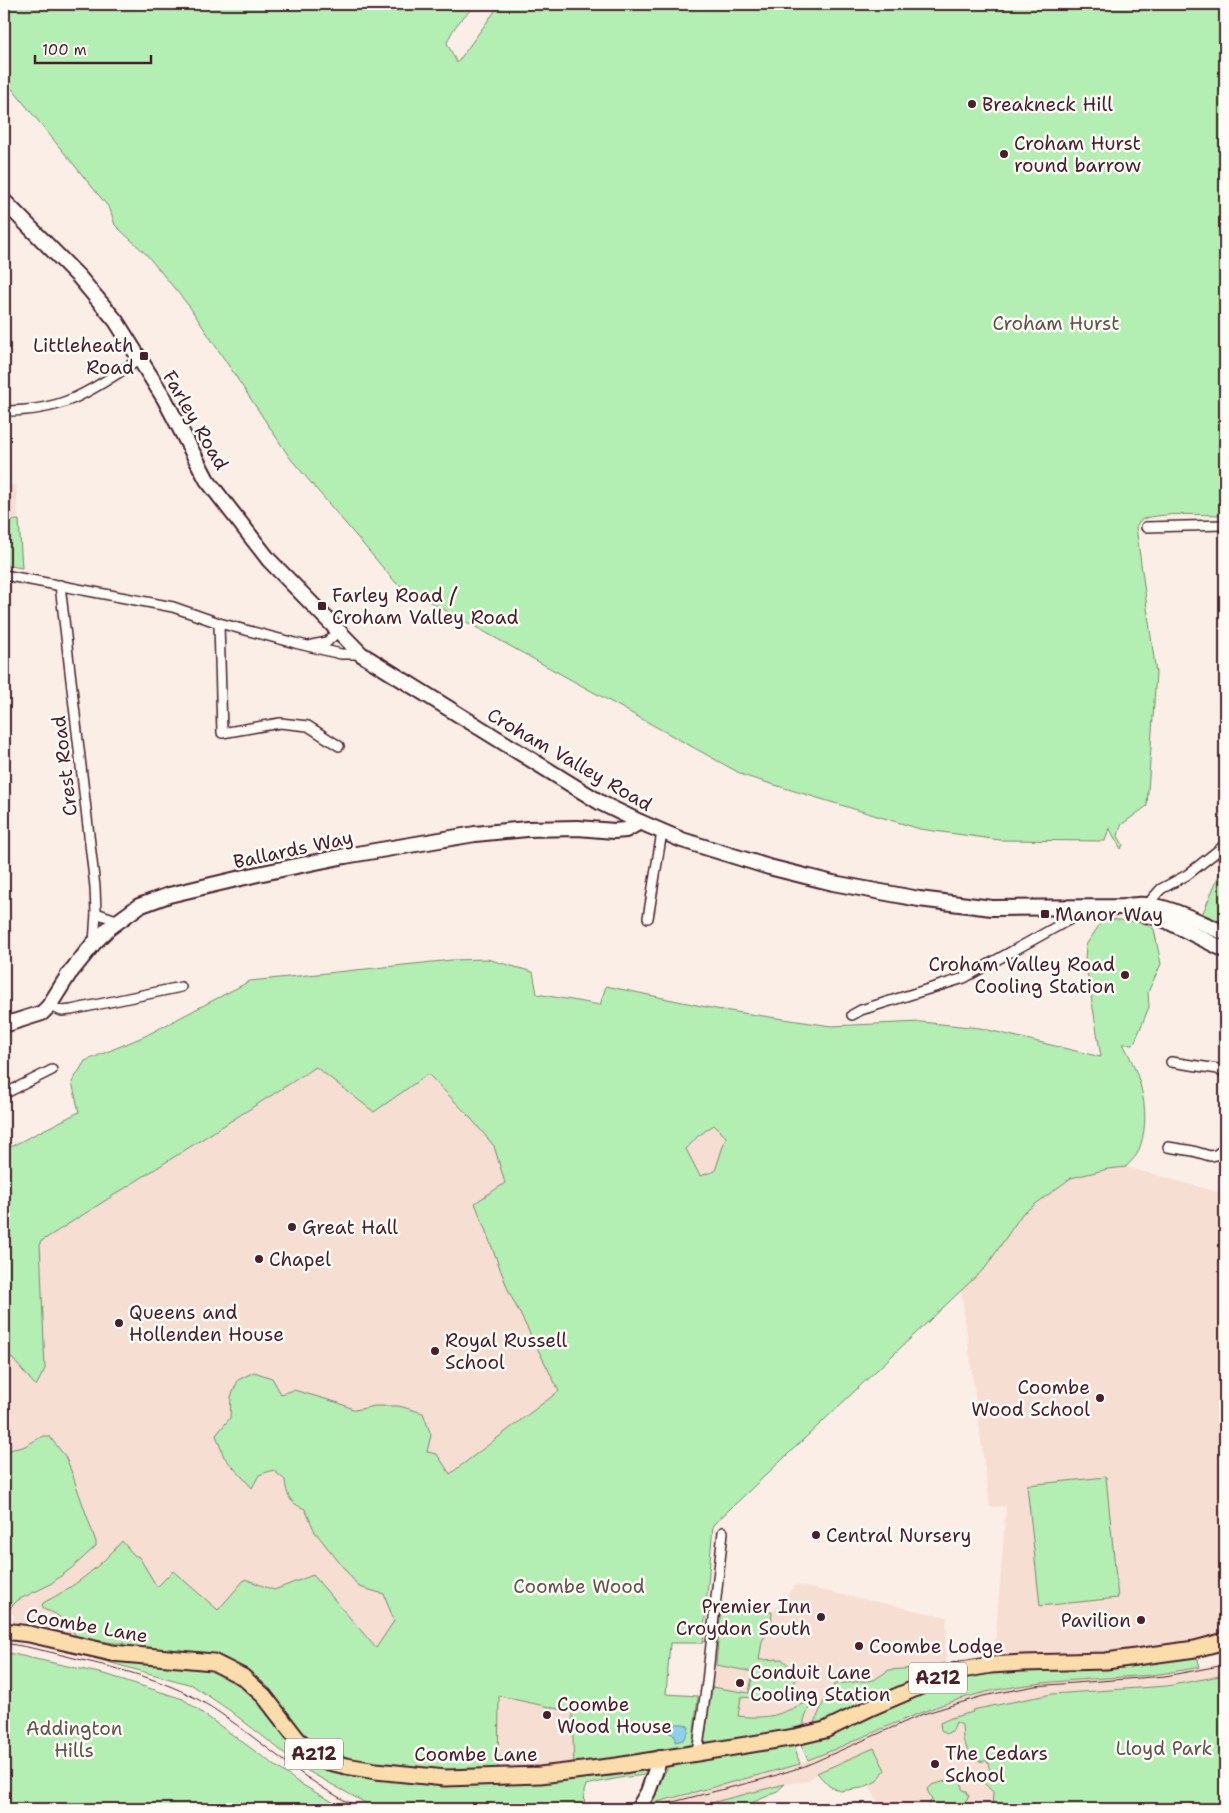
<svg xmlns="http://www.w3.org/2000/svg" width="1229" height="1813" viewBox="0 0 1229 1813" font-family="'Shantell Sans',sans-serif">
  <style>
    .built { fill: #f6ded2 }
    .green { fill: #b3eeb3; stroke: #7e866f; fill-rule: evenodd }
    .water { fill: #8cd1ed; stroke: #728a9f }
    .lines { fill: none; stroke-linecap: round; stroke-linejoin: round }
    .street-casing { stroke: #4a1f2b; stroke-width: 12 }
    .secondary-casing { stroke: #4a1f2b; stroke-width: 18 }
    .primary-casing { stroke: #4a1f2b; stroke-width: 19 }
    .street { stroke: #fdfcf7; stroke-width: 9 }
    .secondary { stroke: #fdfcf7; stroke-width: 14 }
    .primary { stroke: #faddab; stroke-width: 15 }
    .tram { stroke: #4a1f2b; stroke-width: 1 }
    .poi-dot { fill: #4a1f2b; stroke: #fdfcf7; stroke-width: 2 }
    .labels { text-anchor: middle; stroke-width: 5; stroke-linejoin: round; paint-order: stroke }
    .shield { fill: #fdfcf7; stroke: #806168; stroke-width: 1 }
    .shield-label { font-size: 18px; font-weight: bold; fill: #4a1f2b }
    .poi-label { font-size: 19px; fill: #4a1f2b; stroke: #fdfcf7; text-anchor: start }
    .park-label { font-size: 19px; fill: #64534d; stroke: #fdfcf7 }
    .street-label { font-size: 19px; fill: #4a1f2b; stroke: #fdfcf7 }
  </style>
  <rect width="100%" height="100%" fill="#faeee6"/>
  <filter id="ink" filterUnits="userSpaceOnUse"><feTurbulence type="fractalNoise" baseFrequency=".02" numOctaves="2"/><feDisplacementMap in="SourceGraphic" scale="10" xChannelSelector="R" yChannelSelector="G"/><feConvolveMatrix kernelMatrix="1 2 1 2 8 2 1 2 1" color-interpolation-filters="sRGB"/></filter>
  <g filter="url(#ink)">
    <g class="built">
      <path d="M4 485H16L18 518 4 519Z"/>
      <path d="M487 959 533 972 537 994 600 1005 606 986 716 1009 831 1026 921 1022 980 1028 1101 1057 432 1673 182 1654 79 1642 13 1624V1619L15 1617 10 1610 4 1614V1150L79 1112 72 1082 85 1061 145 1036 250 981 452 960Z"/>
      <path d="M1126 1167 1225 1194V1634L1210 1639 1105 1656 994 1658 1006 1506 990 1507 961 1290 986 1267 1022 1214 1071 1178 1108 1169Z"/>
      <path d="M796 1585 947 1617 945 1653 949 1667 818 1728 804 1727 704 1745 721 1607 772 1612Z"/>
      <path d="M1225 1663V1675L1191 1682 1167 1686 1052 1694 973 1710 999 1809H882L869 1785 877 1781 885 1770 877 1758 840 1764 817 1773 808 1781 785 1784 687 1809H633L799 1764 891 1724 963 1698 995 1690 1034 1684 1179 1672Z"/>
      <path d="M499 1696 572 1712 574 1766 498 1772Z"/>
    </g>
    <g class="green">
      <path d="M4 4H477C465 15 453 26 447 43L457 63 500 4H1225V515C1203 515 1163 512 1143 519 1139 521 1138 523 1136 527L1156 673 1147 806 1121 825 1118 836 1123 845 1121 849 1109 828 1105 841 1000 840 920 829 745 776 396 583 290 458 189 306 146 254 115 225 110 209 4 79Z"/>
      <path d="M19 520 22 568 4 565V521Z"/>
      <path d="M1225 861V923L1202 915Z"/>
      <path d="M1104 918 1143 923 1154 929 1161 964 1148 992 1149 1007 1134 1044H1123C1141 1075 1153 1117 1138 1152 1136 1157 1130 1162 1126 1167L1108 1169 1071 1178 1022 1214 986 1267 713 1525 703 1643H670L666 1694 698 1696 692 1749 574 1766 572 1712 499 1696 498 1772 449 1774 405 1769 327 1755 306 1742 239 1667 211 1654 123 1648 124 1643H114L77 1637C69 1627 59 1612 45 1610L42 1605 43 1603C74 1587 99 1568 122 1541L134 1555 139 1557 157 1587 173 1571 218 1610 245 1579 274 1590 313 1575 376 1648 394 1621 384 1594 359 1587 315 1532 305 1509C289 1503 287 1496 285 1480L273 1470 259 1475 252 1488 224 1457 216 1435 230 1418 231 1397 238 1380 254 1372 272 1378 281 1394 294 1390 339 1403 355 1410 375 1406H399L423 1413 431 1435 427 1452 437 1454 450 1474 559 1391 509 1292 475 1203 505 1183 494 1146 468 1115 428 1074 374 1112 316 1067 40 1242 45 1369 36 1386 4 1349V1150L79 1112 72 1082 85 1061 145 1036 250 981 452 960 487 959 533 972 537 994 600 1005 606 986 716 1009 831 1026 921 1022 980 1028 1101 1057 1085 959 1086 945ZM714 1125 726 1137 715 1171 700 1176 686 1149 698 1136Z"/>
      <path d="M43 1436H49L65 1456 69 1465 96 1542V1546L73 1567 49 1585 18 1600 4 1614V1451L23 1447Z"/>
      <path d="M1106 1477 1118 1598 1040 1606 1027 1485Z"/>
      <path d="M721 1607 772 1612 771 1627 762 1641 759 1660 782 1659 793 1669 797 1678 791 1689 764 1699 741 1697 738 1716C754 1718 771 1718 786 1711 795 1708 802 1703 812 1701L804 1720V1727L704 1745 712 1687 749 1693 753 1672 716 1665Z"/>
      <path d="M7 1636 127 1663 215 1668 242 1684 334 1770 361 1777 421 1782 553 1781 612 1776 653 1767 645 1775 619 1778 586 1785 584 1791 585 1809H383L369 1805 306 1770 229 1710 192 1685 45 1645 7 1638Z"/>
      <path d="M4 1652 108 1675 183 1699 299 1783 345 1809H4Z"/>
      <path d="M1197 1656 1200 1667C1184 1670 1167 1673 1151 1675 1099 1679 1047 1680 996 1690 930 1703 870 1736 808 1760L801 1745 842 1731 947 1682 979 1673 1067 1670Z"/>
      <path d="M945 1663 946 1669 814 1728C816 1716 827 1693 835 1684L874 1680 889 1670 928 1667Z"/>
      <path d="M1225 1675V1809H992L993 1792 981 1780 987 1776 990 1771 987 1760 983 1762 972 1758 963 1740 962 1725 956 1722 953 1730 946 1734 941 1730 940 1723 951 1718 973 1712 972 1710 1052 1694 1167 1686Z"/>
      <path d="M794 1746 800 1764 646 1805 670 1764 725 1755Z"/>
      <path d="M874 1748 885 1770 877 1781 862 1788 840 1791 829 1786 817 1773Z"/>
      <path d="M949 1780H956L962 1783V1789L967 1792 969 1797 965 1801 964 1809H933L928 1807 932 1799 927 1790 932 1785Z"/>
      <path d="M785 1784 775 1793 737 1809H687Z"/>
    </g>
    <path class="water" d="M672 1724H684L689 1727 688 1733 683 1740 675 1742V1735L669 1733 668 1727Z"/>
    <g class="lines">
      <g class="street-casing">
        <g id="street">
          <path d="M4 411C26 411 51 408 72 399 96 389 117 373 139 360"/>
          <path d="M1146 527 1225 525"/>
          <path d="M4 575 173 607 219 623 295 643 341 654H361"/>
          <path d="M60 585 95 887 96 913 94 943"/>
          <path d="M219 623 222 733 280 723 308 726 339 746"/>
          <path d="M312 645 327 642 338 631"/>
          <path d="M1148 909 1152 899 1161 889 1187 875 1225 845"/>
          <path d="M96 913 119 921"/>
          <path d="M648 918 662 832"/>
          <path d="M49 1006 62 1011 71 1010 181 987"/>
          <path d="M852 1015 861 1010 964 978 1074 917 1083 908"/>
          <path d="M1171 1062 1218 1069 1225 1074"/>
          <path d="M4 1094 52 1070"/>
          <path d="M1168 1147 1193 1151 1210 1156 1216 1155 1225 1148"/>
          <path d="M697 1754 707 1682 723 1532"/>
        </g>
      </g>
      <g class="secondary-casing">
        <g id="secondary">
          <path d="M4 201 79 277 116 321 164 398 207 480 269 560 361 654 601 803 640 822 682 840 769 867 833 883 919 899 992 908 1124 907C1156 897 1195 921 1225 933"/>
          <path d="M1127 909 1167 921 1225 950"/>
          <path d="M4 1025 42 1013 49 1006 69 974 94 943 109 928 139 906 169 895 258 874 345 856 475 834 527 829 578 828 614 831 626 830 640 822"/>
          <path d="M638 1809 648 1792 660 1758"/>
        </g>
      </g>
      <g class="primary-casing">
        <path id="primary" d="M4 1631 29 1634 112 1653 213 1662 243 1677 264 1696 298 1740 325 1761 346 1766 376 1771 445 1778 540 1775 617 1766 795 1737 825 1730 872 1707 956 1671 991 1665 1023 1663 1106 1661 1195 1649 1225 1641"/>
      </g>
      <use href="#street" class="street"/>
      <use href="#secondary" class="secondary"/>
      <use href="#primary" class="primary"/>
      <g class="tram">
        <path d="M4 1643C32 1647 58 1654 86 1661 133 1672 180 1685 220 1713 268 1746 308 1785 362 1809"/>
        <path d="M645 1809 764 1779 805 1766 923 1714 983 1696 1035 1686 1165 1676 1225 1665"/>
      </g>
    </g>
  </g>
  <g class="poi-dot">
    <circle cx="972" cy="104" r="5"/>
    <circle cx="1004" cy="154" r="5"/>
    <rect x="139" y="351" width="10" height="10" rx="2.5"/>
    <rect x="317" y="601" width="10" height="10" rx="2.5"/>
    <rect x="1040" y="909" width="10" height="10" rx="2.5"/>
    <circle cx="1125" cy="975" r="5"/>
    <circle cx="292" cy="1227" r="5"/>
    <circle cx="259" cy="1259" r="5"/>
    <circle cx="119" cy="1323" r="5"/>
    <circle cx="435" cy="1351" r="5"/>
    <circle cx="1100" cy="1398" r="5"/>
    <circle cx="816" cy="1535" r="5"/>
    <circle cx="821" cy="1617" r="5"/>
    <circle cx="1141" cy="1620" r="5"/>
    <circle cx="859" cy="1646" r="5"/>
    <circle cx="740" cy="1683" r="5"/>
    <circle cx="547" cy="1715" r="5"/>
    <circle cx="935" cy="1764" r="5"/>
  </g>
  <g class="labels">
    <g class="shield">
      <rect x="909" y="1662.5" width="58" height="31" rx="4"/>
      <rect x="285" y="1738.5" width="58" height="31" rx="4"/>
    </g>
    <g class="shield-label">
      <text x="938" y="1684">A212</text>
      <text x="314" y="1760">A212</text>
    </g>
    <g class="poi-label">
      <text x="982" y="111">Breakneck Hill</text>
      <text x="1014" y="150">Croham Hurst<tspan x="1014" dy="22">round barrow</tspan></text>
      <text x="134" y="352" text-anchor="end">Littleheath<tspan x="134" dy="22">Road</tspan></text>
      <text x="332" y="602">Farley Road /<tspan x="332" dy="22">Croham Valley Road</tspan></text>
      <text x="1055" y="921">Manor Way</text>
      <text x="1115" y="971" text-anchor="end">Croham Valley Road<tspan x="1115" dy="22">Cooling Station</tspan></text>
      <text x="302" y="1234">Great Hall</text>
      <text x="269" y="1266">Chapel</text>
      <text x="129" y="1319">Queens and<tspan x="129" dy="22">Hollenden House</tspan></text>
      <text x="445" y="1347">Royal Russell<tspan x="445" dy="22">School</tspan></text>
      <text x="1090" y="1394" text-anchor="end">Coombe<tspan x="1090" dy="22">Wood School</tspan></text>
      <text x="826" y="1542">Central Nursery</text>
      <text x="811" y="1613" text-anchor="end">Premier Inn<tspan x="811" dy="22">Croydon South</tspan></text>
      <text x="1131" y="1627" text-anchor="end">Pavilion</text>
      <text x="869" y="1653">Coombe Lodge</text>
      <text x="750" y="1679">Conduit Lane<tspan x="750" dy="22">Cooling Station</tspan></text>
      <text x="557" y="1711">Coombe<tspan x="557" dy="22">Wood House</tspan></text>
      <text x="945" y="1760">The Cedars<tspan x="945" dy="22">School</tspan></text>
    </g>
    <g class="park-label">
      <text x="1056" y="330">Croham Hurst</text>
      <text x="579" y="1593">Coombe Wood</text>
      <text x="74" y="1735">Addington<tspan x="74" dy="22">Hills</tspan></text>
      <text x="1164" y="1755">Lloyd Park</text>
    </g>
    <g class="street-label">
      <text transform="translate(196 420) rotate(60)" y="7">Farley Road</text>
      <text transform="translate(570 759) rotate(30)" y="7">Croham Valley Road</text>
      <text transform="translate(64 766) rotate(-97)" y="7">Crest Road</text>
      <text transform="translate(293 849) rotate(-12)" y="7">Ballards Way</text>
      <text transform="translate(87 1625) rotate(10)" y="7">Coombe Lane</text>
      <text x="476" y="1761">Coombe Lane</text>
    </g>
  </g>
  <rect width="1229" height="1813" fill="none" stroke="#fdfcf7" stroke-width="20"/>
  <rect x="10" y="10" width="1209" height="1793" fill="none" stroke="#4a1f2b" stroke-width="2" filter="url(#ink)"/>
  <path d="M35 55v8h116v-8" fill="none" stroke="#4a1f2b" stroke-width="2.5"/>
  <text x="42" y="55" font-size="15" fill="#4a1f2b" stroke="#fdfcf7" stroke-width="4" paint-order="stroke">100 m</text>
</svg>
